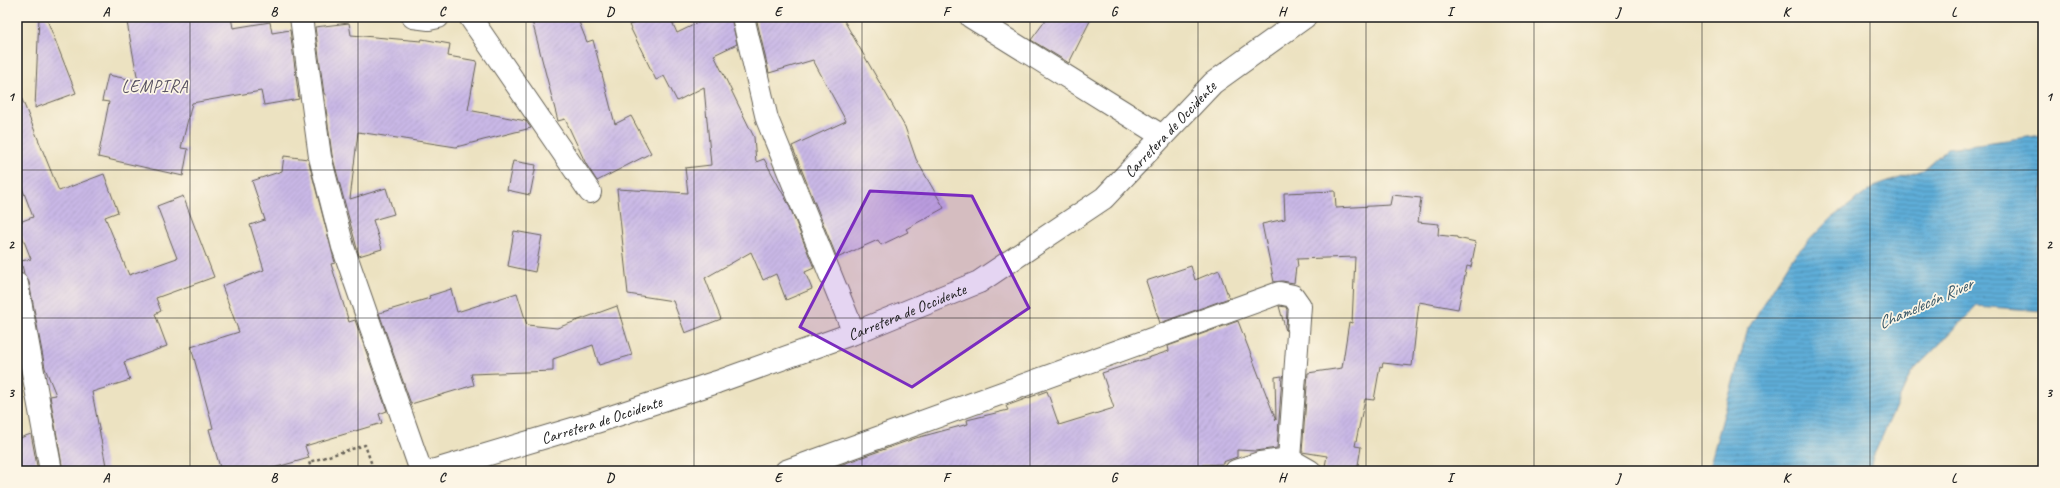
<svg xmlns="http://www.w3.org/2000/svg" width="2060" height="488" viewBox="0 0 2060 488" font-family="Caveat,sans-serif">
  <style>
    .water { fill: url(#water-rules); stroke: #3d647a }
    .building { fill: url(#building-hatch) }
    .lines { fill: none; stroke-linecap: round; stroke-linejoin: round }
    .minor-casing { stroke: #656156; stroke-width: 24 }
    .primary-casing { stroke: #656156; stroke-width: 24 }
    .path { stroke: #656156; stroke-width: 2.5; stroke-dasharray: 3 3; stroke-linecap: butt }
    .minor { stroke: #fff; stroke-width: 22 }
    .primary { stroke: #fff; stroke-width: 22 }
    .marked { fill: #7b2cbf; fill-opacity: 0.2; stroke: #7b2cbf; stroke-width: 3; stroke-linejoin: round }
    .grid { fill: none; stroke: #1c1c1c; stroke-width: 1; stroke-opacity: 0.55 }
    .labels { text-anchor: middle; stroke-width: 3.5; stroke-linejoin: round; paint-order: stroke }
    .street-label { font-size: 16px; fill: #1c1c1c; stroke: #fcf5e5 }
    .neighbourhood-label { font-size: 17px; letter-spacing: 1px; fill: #595363; stroke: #fcf5e5 }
    .water-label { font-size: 17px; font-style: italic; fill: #365667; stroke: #fcf5e5 }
    .neatline { fill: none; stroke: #1c1c1c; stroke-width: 1.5 }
    .grid-label { font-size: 13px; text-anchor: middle; font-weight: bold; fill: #1c1c1c }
  </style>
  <defs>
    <pattern id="water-rules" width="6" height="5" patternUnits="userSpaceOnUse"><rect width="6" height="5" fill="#5eadd8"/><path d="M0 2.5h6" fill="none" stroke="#4d8cae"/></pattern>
    <pattern id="building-hatch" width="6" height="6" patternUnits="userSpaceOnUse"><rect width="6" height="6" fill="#c9b8e6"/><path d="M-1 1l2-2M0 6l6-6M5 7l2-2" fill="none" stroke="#ac9ec5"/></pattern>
  </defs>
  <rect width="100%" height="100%" fill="#fcf5e5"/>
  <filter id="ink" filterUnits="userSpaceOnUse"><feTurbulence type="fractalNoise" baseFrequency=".025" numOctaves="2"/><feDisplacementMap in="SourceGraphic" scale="8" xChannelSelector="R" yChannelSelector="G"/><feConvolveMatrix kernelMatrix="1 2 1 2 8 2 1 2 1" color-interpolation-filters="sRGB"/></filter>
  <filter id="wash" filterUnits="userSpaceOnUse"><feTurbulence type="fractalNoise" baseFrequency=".012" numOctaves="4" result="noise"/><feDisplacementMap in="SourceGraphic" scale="16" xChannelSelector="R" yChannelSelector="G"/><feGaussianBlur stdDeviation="0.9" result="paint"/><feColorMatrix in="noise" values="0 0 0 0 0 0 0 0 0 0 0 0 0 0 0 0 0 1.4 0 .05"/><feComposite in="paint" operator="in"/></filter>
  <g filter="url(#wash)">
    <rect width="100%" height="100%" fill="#ece2c1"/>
    <path class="water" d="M2043 135V311L1977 306 1911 373 1872 459 1870 471H1708L1748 329 1792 258 1830 219 1874 187 1923 170 1948 148Z"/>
    <g id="blocks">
      <g class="building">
        <path d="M39 17H46L76 93 35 108Z"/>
        <path d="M126 17H231L233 28 270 22 272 33 290 30 299 99 264 105 261 91 192 103 181 148 188 149 183 176 98 157 109 102 102 101 108 75 138 81Z"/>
        <path d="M531 17H577L587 42 593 40 615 124 631 116 651 153 597 181 586 164 565 119 558 121Z"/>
        <path d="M631 17H670L677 33 710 17H731L737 44 714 55 754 137 756 162 764 159 789 205 814 268 805 272 812 289 786 300 776 274 763 280 751 252 705 278 721 319 685 333 673 301 628 294 617 189 688 193 685 168 711 165 704 87 677 101 664 76 656 80 629 25 634 23Z"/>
        <path d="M756 17H842L905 127 916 159 944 208 906 229 908 232 881 245 878 240 837 258 792 146 846 121 813 60 769 73Z"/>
        <path d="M1048 17H1092L1069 63 1031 40Z"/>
        <path d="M349 23 351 35 421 41 422 39 450 44 448 56 477 61 468 110 526 121 531 128 456 147 358 132 350 199 386 188 394 214 373 220 382 249 359 256 332 155 325 102 326 94H324L315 27Z"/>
        <path d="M17 87 59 191 104 174 118 212 105 217 129 275 177 258 157 206 183 196 214 277 156 298 161 311 155 314 167 346 124 362 130 380 92 392 107 471H63L50 396 56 395 45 368 29 282 24 274 21 261 31 259 17 223 33 217 17 174Z"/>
        <path d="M284 156 308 159 335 263 331 264 349 322 355 320 387 411 379 414 382 423 305 446 309 458 263 471H221L209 429 213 428 191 347 239 332 222 286 264 270 250 225 265 220 252 181 282 171Z"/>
        <path d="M513 161 536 165 530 195 507 190Z"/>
        <path d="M1335 191 1336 208 1390 205 1392 195 1421 198 1418 222 1439 224 1438 235 1457 237V238L1476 242 1471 267 1467 266 1458 309 1419 302 1412 366 1383 363 1382 367 1380 366 1374 400 1365 399 1355 446 1361 447 1357 471H1324L1327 456 1302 452 1308 373 1342 368 1349 322 1352 323 1355 257 1297 259 1298 267H1296L1294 283 1282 281 1274 282 1262 224 1285 219 1284 193Z"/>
        <path d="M514 231 542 236 535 272 508 266Z"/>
        <path d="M1191 266 1195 280 1219 270 1229 298 1160 323 1146 281Z"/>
        <path d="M451 289 457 312 517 293 527 325 557 328 617 306 632 355 599 365 593 345 553 359V371L471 374 474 385 411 404 379 313 430 298 429 296Z"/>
        <path d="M1279 306 1286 307 1287 310 1286 331Z"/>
        <path d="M1238 321 1276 420 1275 377 1282 376 1277 448 1256 451 1237 450V457L1223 462V464L1202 465V470L823 471 916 438 968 424 967 420 1008 410 1006 406 1047 391 1059 425 1114 408 1102 373 1169 351 1168 346Z"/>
        <path d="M31 434 38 471H17V439Z"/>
      </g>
    </g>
  </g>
  <g filter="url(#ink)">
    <use href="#blocks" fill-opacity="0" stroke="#656156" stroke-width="1"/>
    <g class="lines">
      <g class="minor-casing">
        <g id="minor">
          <path d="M301 17 320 157 343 247 421 471"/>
          <path d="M413 17 429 19 438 17"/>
          <path d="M470 17 590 192"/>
          <path d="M743 17 767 119 854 333"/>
          <path d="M971 17 1162 136"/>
          <path d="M17 284 51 471"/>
          <path d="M786 471 1279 293 1293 296 1300 306 1289 459"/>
          <path d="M1236 471 1260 463 1289 459 1310 471"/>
        </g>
      </g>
      <g class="primary-casing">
        <g id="primary">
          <path id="s1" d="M432 471 596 422 717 382 854 333 979 282 1104 198 1213 83 1305 17"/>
        </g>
      </g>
      <path class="path" d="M312 471 309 462 365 445 374 471"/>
      <use href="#minor" class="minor"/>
      <use href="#primary" class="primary"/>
    </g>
  </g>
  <path class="marked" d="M870 191 972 196 1029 308 912 387 800 327Z"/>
  <path class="grid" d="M190 17V471M358 17V471M526 17V471M694 17V471M862 17V471M1030 17V471M1198 17V471M1366 17V471M1534 17V471M1702 17V471M1870 17V471M17 170H2043M17 318H2043"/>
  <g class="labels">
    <g class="street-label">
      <text dy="6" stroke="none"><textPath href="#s1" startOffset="825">Carretera de Occidente</textPath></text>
      <text dy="6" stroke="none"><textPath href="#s1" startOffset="501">Carretera de Occidente</textPath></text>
      <text dy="6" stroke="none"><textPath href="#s1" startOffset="177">Carretera de Occidente</textPath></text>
    </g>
    <g class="neighbourhood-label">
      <text x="155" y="92">LEMPIRA</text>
    </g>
    <g class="water-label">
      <text transform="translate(1925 303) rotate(-24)" y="6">Chamelecón River</text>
    </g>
  </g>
  <rect width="2060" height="488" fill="none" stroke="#fcf5e5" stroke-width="44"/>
  <rect x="22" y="22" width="2016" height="444" class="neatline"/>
  <g class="grid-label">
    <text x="106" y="16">A</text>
    <text x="274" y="16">B</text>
    <text x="442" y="16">C</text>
    <text x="610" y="16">D</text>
    <text x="778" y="16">E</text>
    <text x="946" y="16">F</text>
    <text x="1114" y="16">G</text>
    <text x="1282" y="16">H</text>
    <text x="1450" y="16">I</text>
    <text x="1618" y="16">J</text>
    <text x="1786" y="16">K</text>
    <text x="1954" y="16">L</text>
    <text x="11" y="101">1</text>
    <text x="2049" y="101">1</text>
    <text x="11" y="249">2</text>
    <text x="2049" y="249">2</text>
    <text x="11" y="397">3</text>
    <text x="2049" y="397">3</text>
    <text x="106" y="482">A</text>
    <text x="274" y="482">B</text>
    <text x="442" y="482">C</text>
    <text x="610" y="482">D</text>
    <text x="778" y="482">E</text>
    <text x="946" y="482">F</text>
    <text x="1114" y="482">G</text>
    <text x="1282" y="482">H</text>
    <text x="1450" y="482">I</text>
    <text x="1618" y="482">J</text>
    <text x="1786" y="482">K</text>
    <text x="1954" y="482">L</text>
  </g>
</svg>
